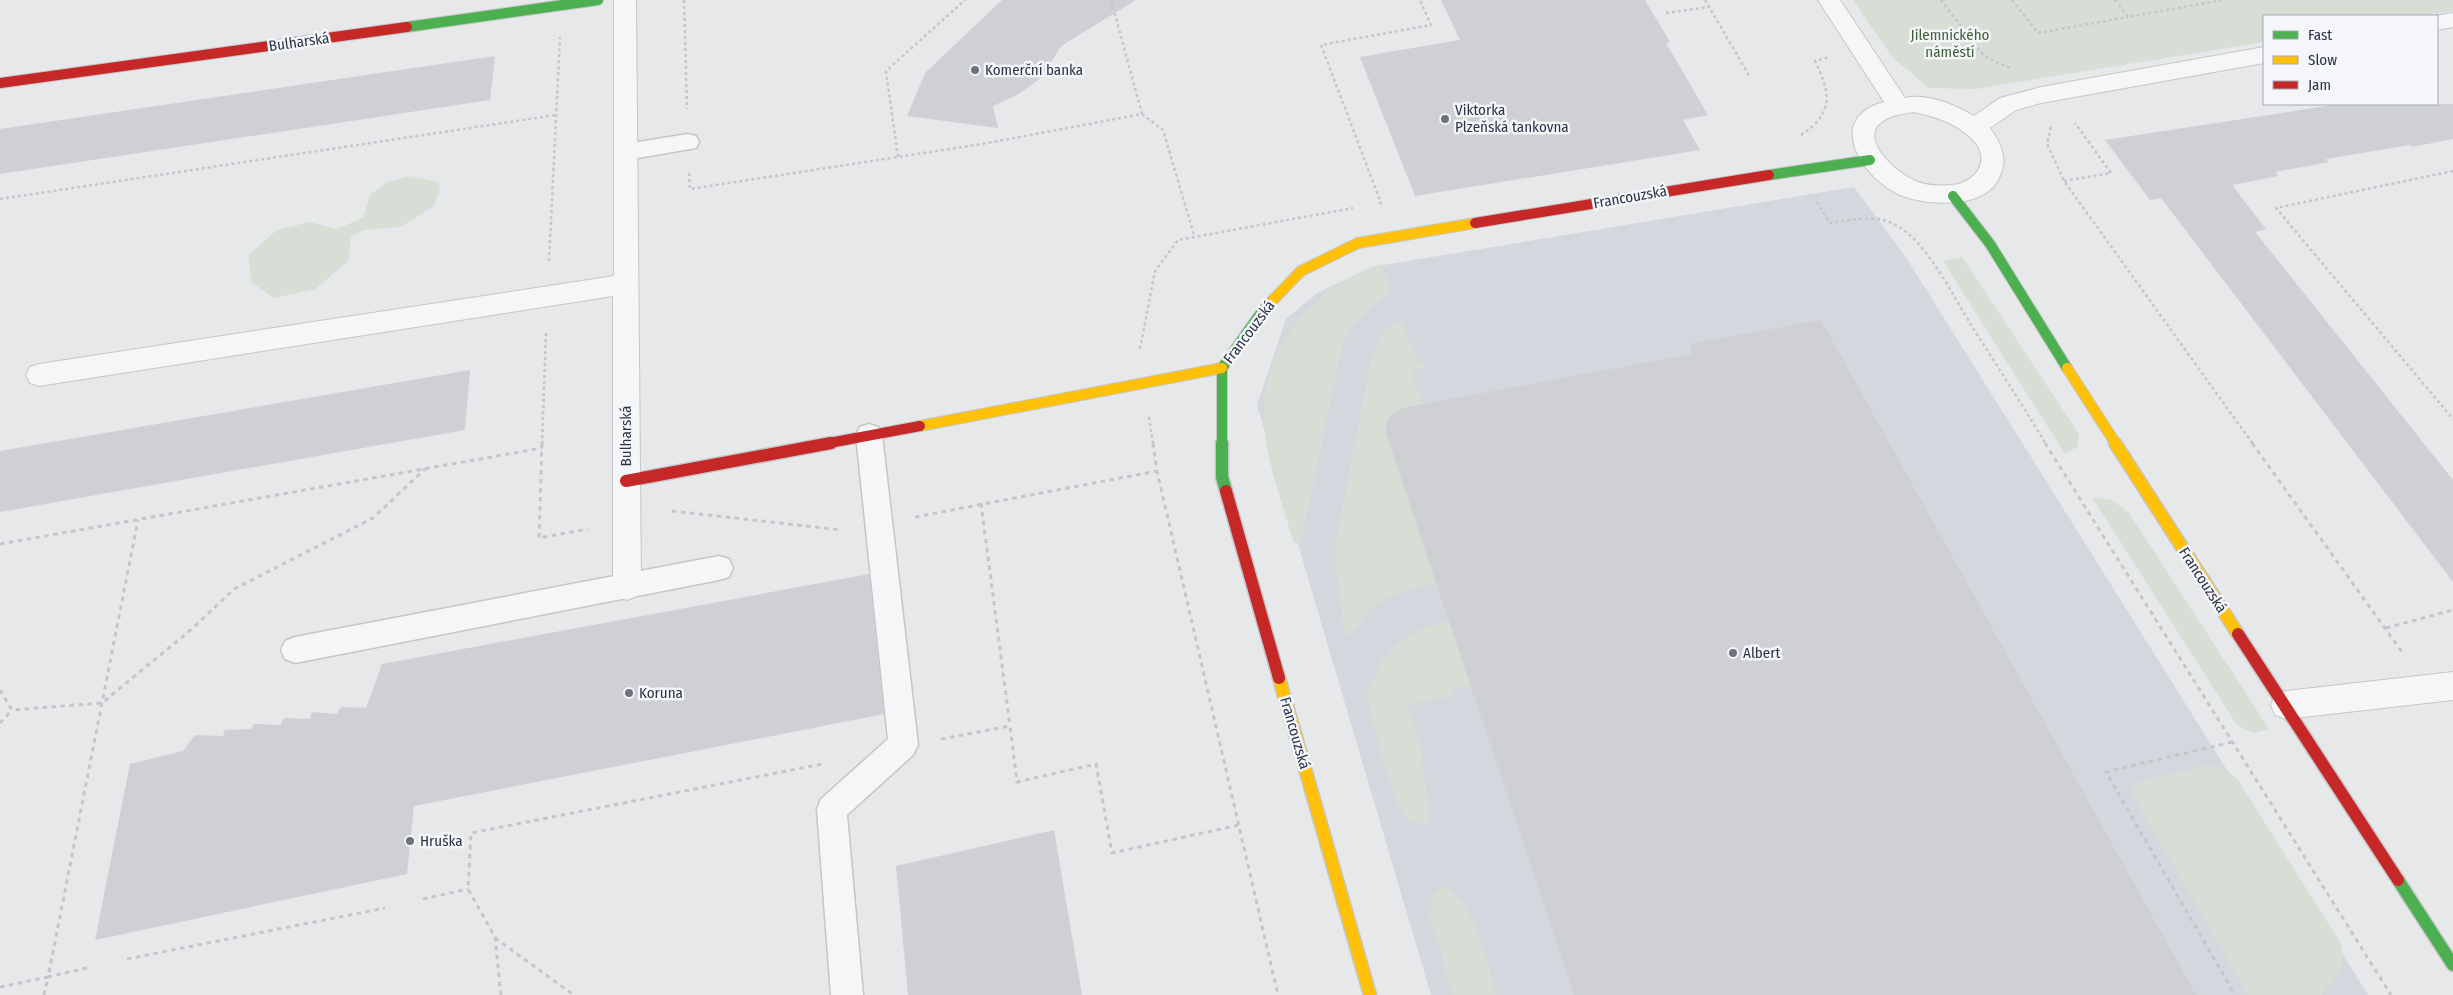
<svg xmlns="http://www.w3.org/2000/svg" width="2453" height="995" viewBox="0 0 2453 995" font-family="'Fira Sans Condensed',sans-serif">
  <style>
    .built { fill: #d4d7dd }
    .green { fill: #d6ded6 }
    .building { fill: #ced0d3 }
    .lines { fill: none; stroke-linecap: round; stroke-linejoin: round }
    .lane-casing { stroke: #c4c6c8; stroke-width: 3 }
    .street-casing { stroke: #c4c6c8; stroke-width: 2 }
    .fast-far1-casing { stroke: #c4c6c8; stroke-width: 12 }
    .fast-casing { stroke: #c4c6c8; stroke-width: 15 }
    .slow-far1-casing { stroke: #c4c6c8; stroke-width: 12 }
    .slow-casing { stroke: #c4c6c8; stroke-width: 15 }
    .jam-far1-casing { stroke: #c4c6c8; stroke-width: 12 }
    .jam-casing { stroke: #c4c6c8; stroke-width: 15 }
    .path-far1 { stroke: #c5c6ca; stroke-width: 2.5; stroke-dasharray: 3 3; stroke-linecap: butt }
    .path { stroke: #c5c6ca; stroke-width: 3; stroke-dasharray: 4.5 4.5; stroke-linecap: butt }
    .lane { fill: #f5f6f7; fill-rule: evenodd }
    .street { fill: #f5f6f7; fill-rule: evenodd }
    .fast-far1 { stroke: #4caf50; stroke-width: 10 }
    .fast { stroke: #4caf50; stroke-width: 12 }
    .slow-far1 { stroke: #ffc107; stroke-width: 10 }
    .slow { stroke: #ffc107; stroke-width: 12 }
    .jam-far1 { stroke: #c62828; stroke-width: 10 }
    .jam { stroke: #c62828; stroke-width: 12 }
    .poi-dot { fill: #6c737f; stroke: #f4f6f9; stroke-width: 2 }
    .labels { text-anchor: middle; stroke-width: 5; stroke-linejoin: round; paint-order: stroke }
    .park-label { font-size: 15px; fill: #3f6138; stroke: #f4f6f9 }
    .street-label { font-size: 15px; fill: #2b3445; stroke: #f4f6f9 }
    .poi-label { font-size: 15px; fill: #2b3445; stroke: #f4f6f9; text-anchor: start }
  </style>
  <rect width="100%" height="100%" fill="#e6e8ea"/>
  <path class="built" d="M1854 187 1905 256 2368 995H1431L1257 405 1286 319 1317 293 1372 267Z"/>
  <g class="green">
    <path d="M1853 0H2453V11L2421 16H2264V42L1976 89 1929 88 1893 58Z"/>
    <path d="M410 176 438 182 440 190 434 206 401 227 363 230 351 237 348 261 315 289 274 298 252 283 248 255 277 230 310 222 336 229 363 218 370 195 387 182Z"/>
    <path d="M1962 257 2077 431 2079 436 2077 447 2065 454 1943 261Z"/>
    <path d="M1381 264 1391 291C1369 310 1359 315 1343 342L1303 534 1300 542 1297 544 1293 541C1282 502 1266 461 1264 422 1261 369 1290 317 1333 288 1348 278 1365 271 1381 264Z"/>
    <path d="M1400 321 1403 322 1417 362 1422 361 1425 368 1411 371 1423 404C1405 408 1384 410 1386 433L1436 583C1407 589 1382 597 1360 619L1363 622 1349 636 1344 632 1335 556 1337 536 1371 359C1377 346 1385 324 1400 321Z"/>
    <path d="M2092 497 2112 500 2129 513 2269 729 2254 733 2237 725Z"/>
    <path d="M1449 621 1471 686 1451 690 1452 696 1408 705 1420 742 1430 817 1427 823 1418 824 1409 820 1397 803 1371 719 1368 694 1383 657 1385 658C1405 635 1419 627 1449 621Z"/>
    <path d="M2207 765 2225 769 2238 780 2340 942C2349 968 2336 976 2321 995H2248L2135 799 2132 791 2139 781Z"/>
    <path d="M1443 886C1474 897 1488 966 1497 995H1453L1430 915 1433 896Z"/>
  </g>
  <g class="building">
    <path d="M1002 0H1136L1061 46 1045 72 1038 80 1017 95 993 106 998 128 907 116 925 73Z"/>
    <path d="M1441 0H1645L1670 42 1666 43 1708 115 1683 120 1700 150 1415 196 1360 57 1460 40Z"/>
    <path d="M495 56 490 100 0 174V129Z"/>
    <path d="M2340 104H2453V139L2412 147 2410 145 2326 159 2329 162 2275 172 2278 176 2232 185 2266 229 2255 232 2453 480V582L2161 198 2150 200 2105 140Z"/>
    <path d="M1821 320 2196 995H1574L1386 433 1387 420 1391 415 1402 408 1693 354 1689 344Z"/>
    <path d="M470 370 465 430 0 512V451Z"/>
    <path d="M869 574 884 714 414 806 407 874 95 940 130 764 183 751 195 735 223 736 225 730 251 729 254 724 280 725 284 718 310 719 312 712 337 714 341 707 366 708 382 664Z"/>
    <path d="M1054 830 1082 995H908L896 866Z"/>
  </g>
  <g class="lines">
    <g class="lane-casing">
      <g id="lane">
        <path d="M688 134 696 136 699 142 696 148 626 160 618 158 615 152 618 146 626 144Z"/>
        <path d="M869 424 878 427 882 435 918 745 913 755 847 815 863 995H831L817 809 821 799 888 739 856 435 860 427Z"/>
        <path d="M719 556 729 559 733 568 729 577 719 580 295 663 285 659 281 650 285 641 295 637Z"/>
      </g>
    </g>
    <g class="street-casing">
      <g id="street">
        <path d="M614 0H636L641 587 637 596 627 600 617 596 613 587V296L39 386 30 383 26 375 30 367 39 364 614 276Z"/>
        <path d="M1818 0H1840L1905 98C1927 93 1955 105 1974 116L2000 98 2041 87 2264 47V63L2041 103 2016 110 1990 128C2002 145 2009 160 1998 180 1990 195 1972 201 1956 202 1937 204 1918 202 1900 195 1862 178 1824 118 1884 102ZM1913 112C1935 116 1955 123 1971 138 1993 158 1977 183 1951 185 1938 186 1925 186 1914 180 1893 171 1851 132 1891 117 1897 114 1906 114 1913 112Z"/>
        <path d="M2453 13V27L2437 30V16H2434Z"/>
        <path d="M2453 672V700L2286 719 2275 715 2271 705 2275 695 2286 691Z"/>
      </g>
    </g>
    <g class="fast-far1-casing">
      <g id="fast-far1">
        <path d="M407 27 598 0"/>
        <path d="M1769 175 1870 160"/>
        <path d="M1953 196 1990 244 2067 368"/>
        <path d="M1222 444V368L1263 310 1272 301"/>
      </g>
    </g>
    <g class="fast-casing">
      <g id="fast">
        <path d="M1222 443V477L1226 491"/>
        <path d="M2398 880 2453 965"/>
      </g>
    </g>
    <g class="slow-far1-casing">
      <g id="slow-far1">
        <path d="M1272 301 1301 271 1358 243 1475 223"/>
        <path d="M2067 368 2116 444"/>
        <path d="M920 426 1222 368"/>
      </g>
    </g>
    <g class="slow-casing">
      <g id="slow">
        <path d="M2115 443 2238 634"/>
        <path d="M1279 678 1370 995"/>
      </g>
    </g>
    <g class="jam-far1-casing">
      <g id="jam-far1">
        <path d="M0 83 407 27"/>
        <path d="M1475 223 1769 175"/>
        <path d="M824 444 920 426"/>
      </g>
    </g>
    <g class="jam-casing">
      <g id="jam">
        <path d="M626 481 831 443"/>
        <path d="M1226 491 1279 678"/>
        <path d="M2238 634 2398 880"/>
      </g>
    </g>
    <g class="path-far1">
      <path d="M684 0 687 109"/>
      <path d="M1705 0 1750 77"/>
      <path d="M1941 0 1984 56 2012 69"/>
      <path d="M2012 0 2038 33 2128 17"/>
      <path d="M2115 0 2128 17 2222 0"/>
      <path d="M1666 13 1709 7"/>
      <path d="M1142 114 1163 130 1194 235"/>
      <path d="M2051 127 2047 144 2064 181 2253 444"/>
      <path d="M1801 135C1834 113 1831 94 1815 61L1827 58"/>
      <path d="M898 157 886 71 965 0"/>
      <path d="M2453 171 2276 208 2453 419"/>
      <path d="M689 173 690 189 982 144 1142 114 1111 0"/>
      <path d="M2064 181 2111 173 2075 123"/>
      <path d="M0 199 556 115"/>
      <path d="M1817 202 1830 223C1851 220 1874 214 1894 224 1926 239 1954 298 1973 328 1998 367 2022 405 2046 444"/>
      <path d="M1379 203H1381L1321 45 1431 25 1420 0"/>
      <path d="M549 261 560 37"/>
      <path d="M1140 349 1155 271 1178 240 1353 208"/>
      <path d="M1149 417 1153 444"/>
      <path d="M542 444 546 332"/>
    </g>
    <g class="path">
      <path d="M542 443 539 538 588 529"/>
      <path d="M1153 443 1157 471 1278 995"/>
      <path d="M2045 443 2391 995"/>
      <path d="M2252 443 2402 652"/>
      <path d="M981 503 1010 726"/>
      <path d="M672 511 842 530"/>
      <path d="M915 517 1157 471"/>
      <path d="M0 544 542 448"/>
      <path d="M2386 628 2453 610"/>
      <path d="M0 690 12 710 102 703 193 628 234 589 373 518 425 469"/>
      <path d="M0 723 12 710"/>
      <path d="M941 739 1010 726 1017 782 1096 764 1112 853 1239 825"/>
      <path d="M2232 742 2106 772 2235 995"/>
      <path d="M423 899 468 889"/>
      <path d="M495 938 574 995"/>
      <path d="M127 959 385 908"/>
      <path d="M0 987 48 977 138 520"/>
      <path d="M44 995 48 977 91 967"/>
      <path d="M501 995 495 937 468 889 471 833 822 764"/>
    </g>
    <use href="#lane" class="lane"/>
    <use href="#street" class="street"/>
    <use href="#fast-far1" class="fast-far1"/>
    <use href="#fast" class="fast"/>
    <use href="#slow-far1" class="slow-far1"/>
    <use href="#slow" class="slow"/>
    <use href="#jam-far1" class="jam-far1"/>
    <use href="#jam" class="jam"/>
  </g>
  <g class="poi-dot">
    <circle cx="975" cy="70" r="5"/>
    <circle cx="1445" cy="119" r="5"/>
    <circle cx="1733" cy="653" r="5"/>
    <circle cx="629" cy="693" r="5"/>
    <circle cx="410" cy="841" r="5"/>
  </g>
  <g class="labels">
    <g class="park-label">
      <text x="1950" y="40">Jilemnického<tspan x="1950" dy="17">náměstí</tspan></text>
    </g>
    <g class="street-label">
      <text transform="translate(299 42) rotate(-8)" y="5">Bulharská</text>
      <text transform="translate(1630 197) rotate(-10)" y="5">Francouzská</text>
      <text transform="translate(1249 332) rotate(-53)" y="5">Francouzská</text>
      <text transform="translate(626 436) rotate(-90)" y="5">Bulharská</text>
      <text transform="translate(2203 580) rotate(57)" y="5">Francouzská</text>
      <text transform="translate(1295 733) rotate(74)" y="5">Francouzská</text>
    </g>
    <g class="poi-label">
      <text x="985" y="75">Komerční banka</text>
      <text x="1455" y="115">Viktorka<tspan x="1455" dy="17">Plzeňská tankovna</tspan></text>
      <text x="1743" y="658">Albert</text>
      <text x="639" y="698">Koruna</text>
      <text x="420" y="846">Hruška</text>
    </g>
  </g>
  <rect x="2263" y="15" width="175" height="90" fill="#f4f6f9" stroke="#a4a8b1"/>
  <rect x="2273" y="31" width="25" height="8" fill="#4caf50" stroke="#a4a8b1"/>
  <text x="2308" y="40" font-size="15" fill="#2b3445">Fast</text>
  <rect x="2273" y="56" width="25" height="8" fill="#ffc107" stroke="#a4a8b1"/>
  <text x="2308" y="65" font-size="15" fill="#2b3445">Slow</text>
  <rect x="2273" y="81" width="25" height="8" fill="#c62828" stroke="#a4a8b1"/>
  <text x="2308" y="90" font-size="15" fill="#2b3445">Jam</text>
</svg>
